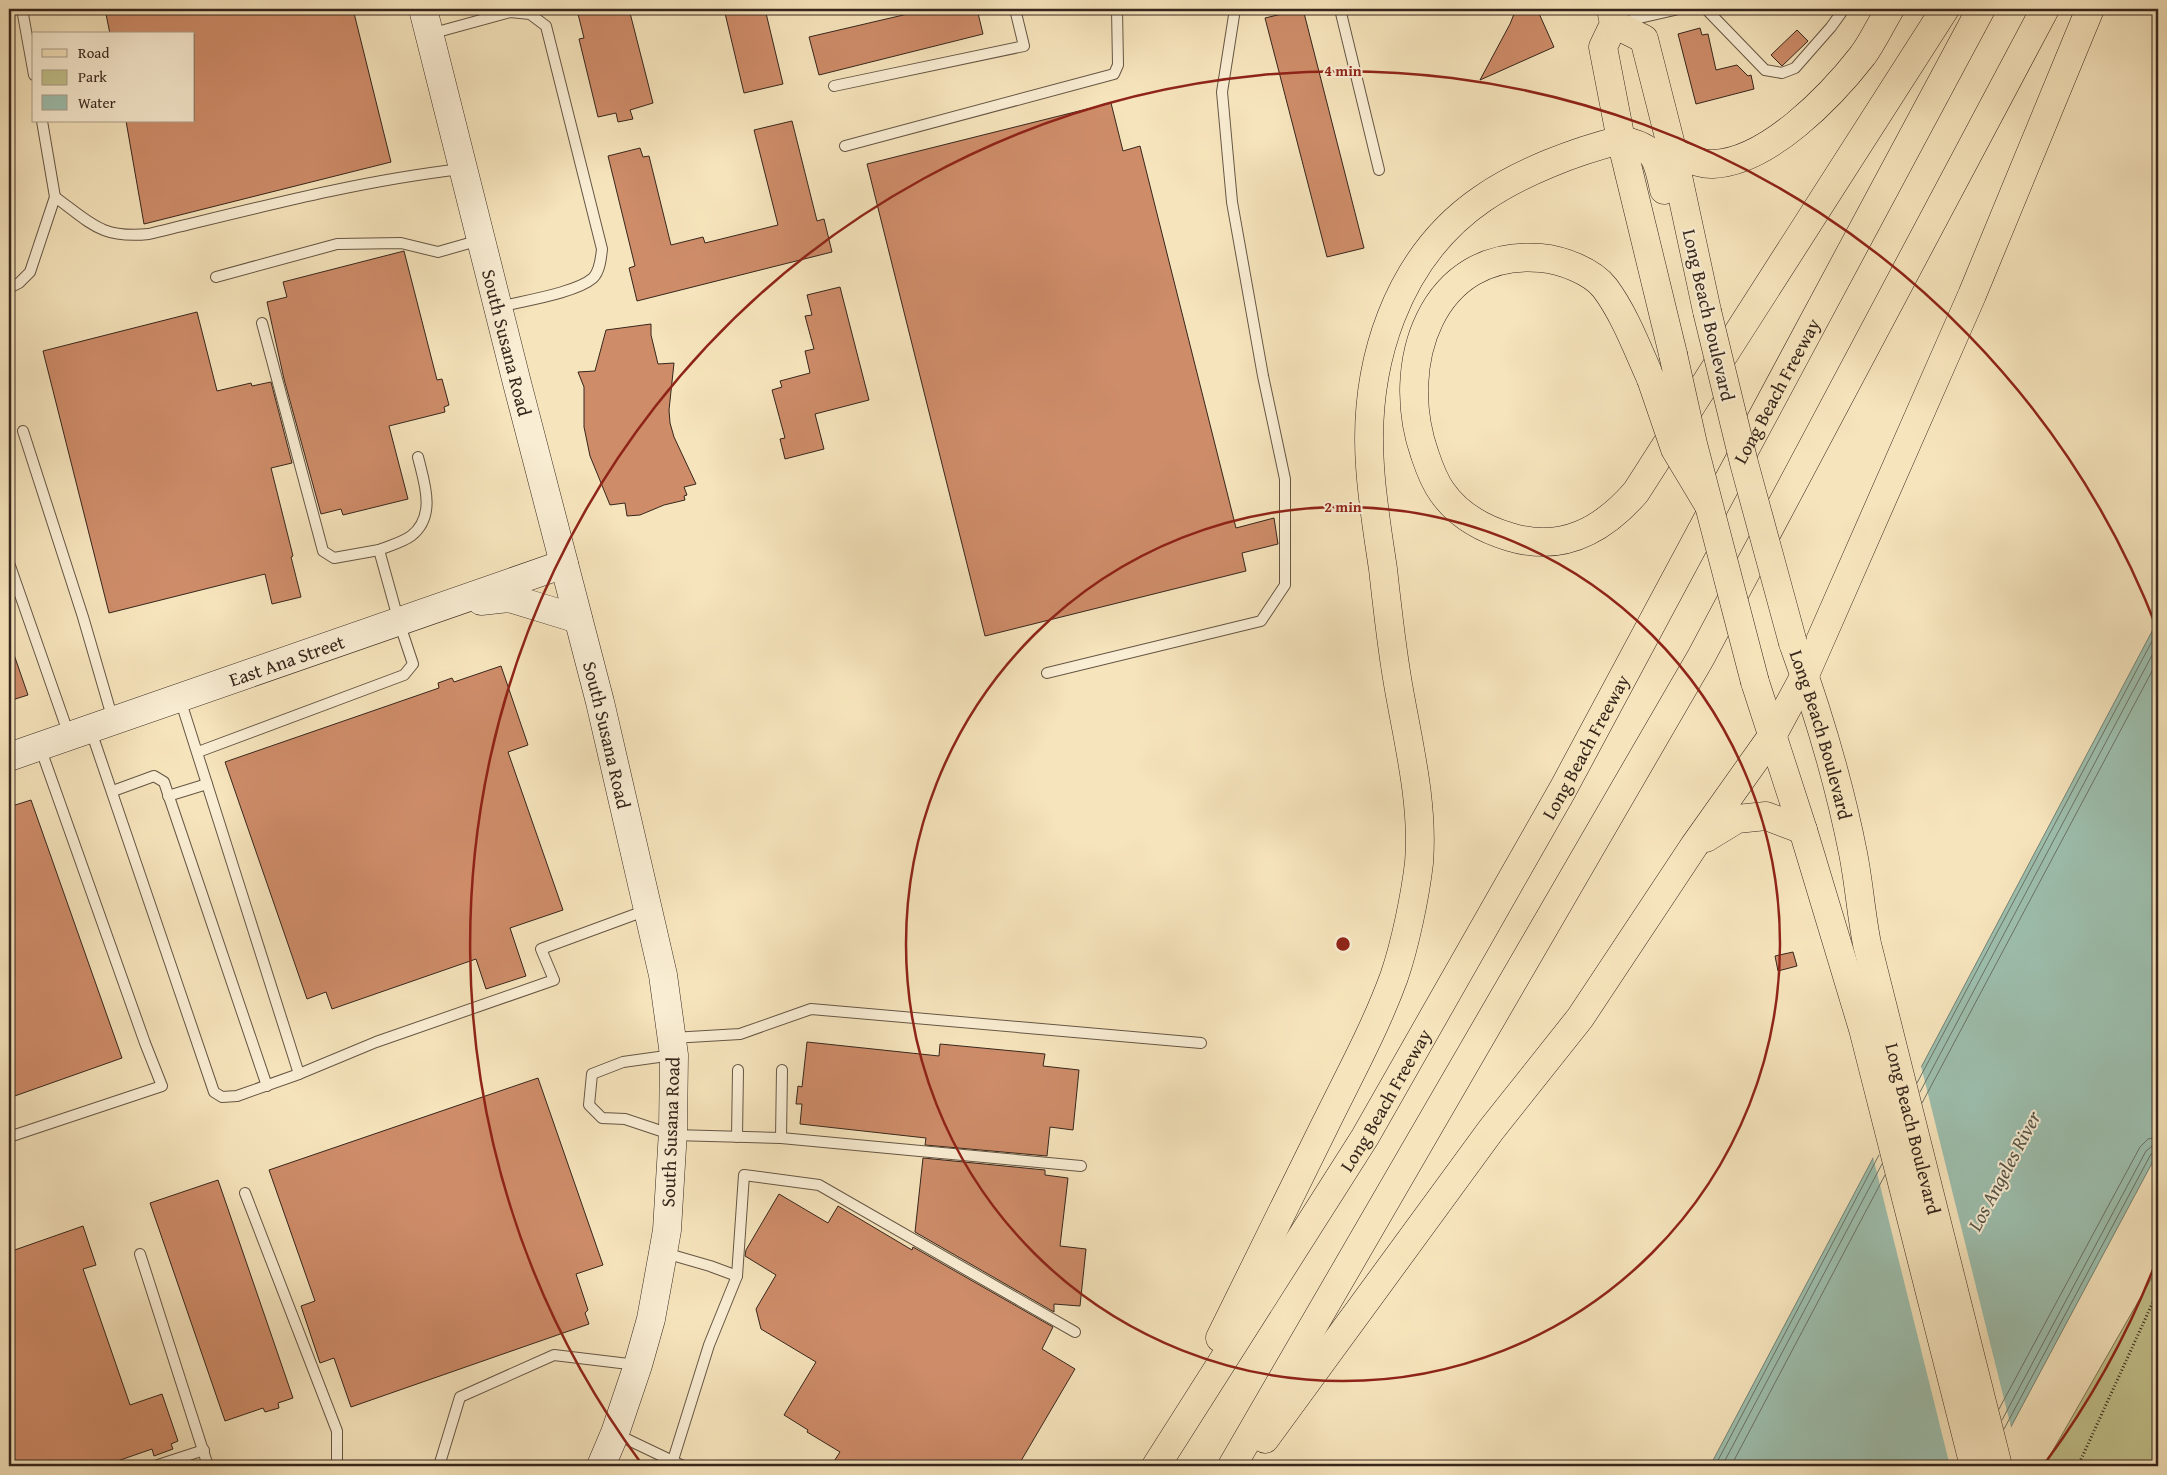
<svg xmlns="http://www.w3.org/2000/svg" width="2167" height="1475" viewBox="0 0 2167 1475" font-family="'Gentium Book Plus',serif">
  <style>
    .green { fill: #c2c28c; stroke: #7c7454 }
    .water { fill: #9dbfae; stroke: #748274 }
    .pier { fill: #f6e4bc }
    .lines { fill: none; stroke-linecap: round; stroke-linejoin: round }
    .shore { stroke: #6a7265; stroke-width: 1 }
    .building { fill: #ce8c69; stroke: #36261c }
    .lane-casing { stroke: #665644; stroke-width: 12 }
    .secondary-casing { stroke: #36261c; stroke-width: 29 }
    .primary-casing { stroke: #36261c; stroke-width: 29 }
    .highway-casing { stroke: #36261c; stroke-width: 29 }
    .path { stroke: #36261c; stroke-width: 3; stroke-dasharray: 1 2.5; stroke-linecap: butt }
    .lane { stroke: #f9edd3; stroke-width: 10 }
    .secondary { stroke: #f9edd3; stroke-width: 28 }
    .primary { stroke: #f6e4bc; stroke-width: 28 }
    .highway { stroke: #f6e4bc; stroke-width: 28 }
    .primary-bridge-casing { stroke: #36261c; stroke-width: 29; stroke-linecap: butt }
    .highway-bridge-casing { stroke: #36261c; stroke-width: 29; stroke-linecap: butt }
    .primary-bridge { stroke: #f6e4bc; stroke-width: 28 }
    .highway-bridge { stroke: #f6e4bc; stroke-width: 28 }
    .ring { fill: none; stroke: #8f2418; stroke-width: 2.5 }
    .labels { text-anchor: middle; stroke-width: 4; stroke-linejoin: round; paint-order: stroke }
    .street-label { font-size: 19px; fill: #36261c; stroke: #f9edd3 }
    .water-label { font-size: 20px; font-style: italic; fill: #555448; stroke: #f9edd3 }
    .centre { fill: #8f2418; stroke: #f9edd3; stroke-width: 2.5 }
    .ring-label { font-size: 15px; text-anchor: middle; font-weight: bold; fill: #8f2418; stroke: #f9edd3; stroke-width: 4; stroke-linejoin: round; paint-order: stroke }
  </style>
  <rect width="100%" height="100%" fill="#f6e4bc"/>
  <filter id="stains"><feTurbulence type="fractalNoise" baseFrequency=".004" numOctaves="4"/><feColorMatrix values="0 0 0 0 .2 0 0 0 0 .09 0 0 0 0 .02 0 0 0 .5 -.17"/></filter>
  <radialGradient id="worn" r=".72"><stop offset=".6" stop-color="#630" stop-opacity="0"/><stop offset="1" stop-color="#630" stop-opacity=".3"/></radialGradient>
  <path class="green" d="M2158 1267V1466H2044Z"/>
  <path class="water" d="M2158 620V1152L1990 1466H1710Z"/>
  <path class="pier" d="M1920 1062 2012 1431 1993 1466H1950L1872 1153Z"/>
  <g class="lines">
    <g class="shore">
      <path d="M1917 1083 2158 630"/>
      <path d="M1920 1092 2158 644"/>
      <path d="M1922 1103 2158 660"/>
      <path d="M1999 1409 2140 1147 2148 1139 2158 1137"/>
      <path d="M2002 1420 2146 1151 2152 1146 2158 1145"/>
      <path d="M2004 1429 2151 1154 2158 1151"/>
      <path d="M1715 1466 1879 1155"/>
      <path d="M1722 1466 1882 1164"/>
      <path d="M1731 1466 1885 1175"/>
    </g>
  </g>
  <g class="building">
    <path d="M105 9H353L391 162 144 224 126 121H194V34H110Z"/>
    <path d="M599 9H629L653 103 630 110 633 119 618 122 616 113 598 117 579 39 584 38 578 14Z"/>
    <path d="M724 9H765L783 84 744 93Z"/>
    <path d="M929 9H977L983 34 819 75 809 37Z"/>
    <path d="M1303 9 1364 248 1327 257 1265 18Z"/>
    <path d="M1516 9H1537L1554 47 1480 80 1510 24Z"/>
    <path d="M1700 28 1702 35 1708 34 1716 70 1737 65 1748 76 1751 75 1754 89 1696 104 1678 34Z"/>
    <path d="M1797 30 1808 41 1782 66 1771 55Z"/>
    <path d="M1111 103 1123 151 1140 146 1236 528 1274 518 1278 544 1242 553 1246 571 985 636 867 164Z"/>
    <path d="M792 121 817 221 824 219 832 252 637 301 629 268 635 266 608 156 640 148 643 157 649 156 671 245 703 237 705 243 778 225 754 130Z"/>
    <path d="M404 251 437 380 442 379 449 405 444 407 445 412 389 426 408 499 343 515 341 509 321 514 284 379 267 302 287 297 283 282Z"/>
    <path d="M840 287 869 400 815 414 824 449 785 459 780 439 785 438 772 390 782 387 780 381 810 373 805 351 814 349 805 316 812 315 807 295Z"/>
    <path d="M197 312 217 391 251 383 252 386 271 382 292 463 271 468 293 556 291 557 301 597 272 604 265 574 109 613 43 351Z"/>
    <path d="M651 324V335L658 364 674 363 669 410 670 423 674 437 696 484 684 487 687 495 684 496 685 500 664 505 640 515 627 516 625 503 610 505 590 456 584 427V387L578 372 595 371 606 330Z"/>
    <path d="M11 646 28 695 9 701V647Z"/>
    <path d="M501 666 528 745 508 752 563 910 510 928 526 976 486 989 476 959 332 1009 326 992 307 999 225 762 439 688 438 683 452 678 454 682Z"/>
    <path d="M31 800 122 1058 9 1098V807Z"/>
    <path d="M1793 952 1797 966 1778 971 1775 956Z"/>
    <path d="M807 1042 939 1056 940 1044 1045 1054 1043 1066 1079 1070 1073 1130 1050 1127 1047 1156 925 1145 926 1138 800 1124 802 1104H796L798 1086 802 1087Z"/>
    <path d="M538 1078 603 1265 576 1274 588 1310 585 1313 589 1324 351 1407 334 1358 320 1363 301 1306 315 1301 269 1170Z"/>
    <path d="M923 1158 1045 1170V1175L1068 1178 1060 1246 1086 1249 1080 1306 1054 1304V1312L915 1232Z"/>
    <path d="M218 1180 293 1398 278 1403 279 1408 265 1412 263 1408 225 1421 150 1203Z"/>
    <path d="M779 1194 828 1223 838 1206 912 1250 913 1247 1053 1327 1042 1349 1075 1369 1018 1466H831L840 1452 807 1432 808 1430 784 1415 816 1362 761 1329 756 1309 776 1275 745 1256 746 1250Z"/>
    <path d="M83 1226 96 1265 83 1269 130 1405 162 1394 178 1441 171 1444 173 1449 154 1456 152 1449 103 1466H9V1252Z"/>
  </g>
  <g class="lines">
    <g class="lane-casing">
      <g id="lane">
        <path d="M22 9 34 75"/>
        <path d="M1340 9 1379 170"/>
        <path d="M1706 9 1765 70 1782 73 1795 68 1831 27 1844 9"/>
        <path d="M1622 22 1679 9"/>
        <path d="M430 34 510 12 530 14 546 26 602 249C601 258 600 271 593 278 576 293 522 301 499 307"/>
        <path d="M834 86 1024 46 1015 9"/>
        <path d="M845 146 1114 74 1118 65 1117 9"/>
        <path d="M55 197C91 223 101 239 149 234 253 209 356 181 462 169"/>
        <path d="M216 277 337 244 401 243 438 252 480 240"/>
        <path d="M9 288 19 283 30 272 55 197 42 121"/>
        <path d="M262 323 323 551 334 558 379 550"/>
        <path d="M23 431 83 617 113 720"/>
        <path d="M9 563 69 735"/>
        <path d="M1047 673 1261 621 1285 585V479L1263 376 1232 202 1222 92 1235 9"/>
        <path d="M180 699 299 1074"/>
        <path d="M91 731 214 1092 222 1097 237 1096 299 1074 376 1042 554 980 541 949 647 910"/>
        <path d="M198 752 404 675 413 664 399 622 379 550C389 546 403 542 411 536 437 516 424 482 418 457"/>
        <path d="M113 791 154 776 164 782 267 1086"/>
        <path d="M168 796 207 784"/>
        <path d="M672 1038 740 1034 811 1009 1201 1043"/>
        <path d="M673 1055 623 1062 592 1074 589 1105 602 1118 625 1119 673 1135 781 1138 1081 1166"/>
        <path d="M9 1137 162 1086 145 1043 40 747"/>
        <path d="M737 1137 738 1070"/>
        <path d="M781 1138 782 1070"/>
        <path d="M245 1193 337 1431V1466"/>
        <path d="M665 1253 710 1266 737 1276"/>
        <path d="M140 1254 208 1466"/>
        <path d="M616 1434 683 1466"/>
        <path d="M673 1460 709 1345 737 1276 744 1175 819 1185 1075 1332"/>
        <path d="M155 1466 204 1450"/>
        <path d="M439 1466 460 1397 554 1355 637 1365"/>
      </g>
    </g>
    <g class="secondary-casing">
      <g id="secondary">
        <path id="s1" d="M423 9 517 383 600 702 663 975 674 1055 673 1131 667 1230 663 1253 651 1319 638 1365 615 1433 601 1466"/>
        <path d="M481 601 509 598 578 619"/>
        <path id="s2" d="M9 757 564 564"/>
      </g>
    </g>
    <g class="primary-casing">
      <g id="primary">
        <path d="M1611 9 1614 24 1603 47 1621 140 1673 354"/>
        <path d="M1614 24 1644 39 1673 153 1707 311"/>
        <path d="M1621 140C1656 147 1657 158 1664 190"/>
        <path id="s3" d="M1793 643C1818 712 1839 782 1853 853 1859 883 1861 914 1867 944L1998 1466"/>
        <path d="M1755 682 1803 830 1863 1029 1974 1466"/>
        <path d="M1772 736 1805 675"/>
      </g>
    </g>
    <g class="highway-casing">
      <g id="highway">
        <path d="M1673 153C1685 157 1701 165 1713 164 1768 162 1831 96 1863 55 1873 41 1881 24 1890 9"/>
        <path d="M1651 379C1637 348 1625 315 1605 288 1592 271 1562 260 1541 258 1431 248 1393 366 1425 455 1429 467 1434 481 1442 492 1458 515 1483 529 1510 537 1563 553 1603 530 1636 492L1945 9"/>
        <path d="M1805 675 1972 295 2090 9"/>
        <path d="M1706 838 1737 819 1766 816 1803 830"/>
        <path d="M1220 1338C1254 1268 1289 1198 1324 1127 1348 1078 1375 1029 1394 977 1405 945 1415 897 1419 863 1424 801 1407 739 1397 678 1391 642 1387 605 1383 569 1378 535 1372 500 1370 466 1363 365 1396 258 1482 199 1521 172 1576 151 1621 140"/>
        <path d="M1265 1439 1491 1130 1580 1018 1694 846 1772 736"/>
        <path id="s4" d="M1156 1466 1365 1137 1563 789 1981 9"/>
        <path d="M1232 1466 1701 657 2045 9"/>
      </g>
    </g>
    <path class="path" d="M2078 1466 2158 1291"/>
    <use href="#lane" class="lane"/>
    <use href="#secondary" class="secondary"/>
    <use href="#primary" class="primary"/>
    <use href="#highway" class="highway"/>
    <g class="primary-bridge-casing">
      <g id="primary-bridge">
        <path d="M1707 311 1744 463 1793 643"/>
        <path d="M1673 354 1693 444 1755 682"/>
      </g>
    </g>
    <g class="highway-bridge-casing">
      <path id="highway-bridge" d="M1651 379 1675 449 1708 504"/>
    </g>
    <use href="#primary-bridge" class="primary-bridge"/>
    <use href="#highway-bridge" class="highway-bridge"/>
  </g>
  <g class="ring">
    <circle cx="1343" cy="944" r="437"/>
    <path d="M2158 1257A873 873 0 0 1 2045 1463M641 1463A873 873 0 1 1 2158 631"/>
  </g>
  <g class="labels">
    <g class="street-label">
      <text transform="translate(1709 315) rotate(77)" y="7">Long Beach Boulevard</text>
      <text dy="7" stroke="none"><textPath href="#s1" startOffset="344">South Susana Road</textPath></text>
      <text dy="7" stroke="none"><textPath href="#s4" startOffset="1242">Long Beach Freeway</textPath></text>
      <text dy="7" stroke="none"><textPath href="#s2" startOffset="294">East Ana Street</textPath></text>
      <text dy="7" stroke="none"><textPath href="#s1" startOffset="749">South Susana Road</textPath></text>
      <text dy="7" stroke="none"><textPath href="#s3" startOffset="96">Long Beach Boulevard</textPath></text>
      <text dy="7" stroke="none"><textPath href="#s4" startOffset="838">Long Beach Freeway</textPath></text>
      <text dy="7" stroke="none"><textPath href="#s4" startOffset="432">Long Beach Freeway</textPath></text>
      <text dy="7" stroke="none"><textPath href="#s3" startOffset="501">Long Beach Boulevard</textPath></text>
      <text transform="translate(670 1132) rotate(-88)" y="7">South Susana Road</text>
    </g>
    <g class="water-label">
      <text transform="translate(2004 1171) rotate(-62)" y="7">Los Angeles River</text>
    </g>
  </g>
  <circle cx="1343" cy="944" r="8" class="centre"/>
  <g class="ring-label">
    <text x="1343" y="76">4 min</text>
    <text x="1343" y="512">2 min</text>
  </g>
  <rect width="2167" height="1475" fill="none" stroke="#f6e4bc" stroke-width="30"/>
  <rect x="10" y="10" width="2147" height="1455" fill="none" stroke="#36261c" stroke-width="2.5"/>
  <rect x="15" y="15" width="2137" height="1445" fill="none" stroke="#36261c"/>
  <rect x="32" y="32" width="162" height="90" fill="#f9edd3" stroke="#ab9d8a"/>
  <rect x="42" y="49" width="25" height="8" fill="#f6e4bc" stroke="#ab9d8a"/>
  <text x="78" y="58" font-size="15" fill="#36261c">Road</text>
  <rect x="42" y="70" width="25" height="15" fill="#c2c28c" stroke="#ab9d8a"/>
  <text x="78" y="82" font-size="15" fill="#36261c">Park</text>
  <rect x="42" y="95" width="25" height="15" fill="#9dbfae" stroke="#ab9d8a"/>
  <text x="78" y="108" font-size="15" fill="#36261c">Water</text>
  <rect width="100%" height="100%" filter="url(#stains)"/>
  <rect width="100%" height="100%" fill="url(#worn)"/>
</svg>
